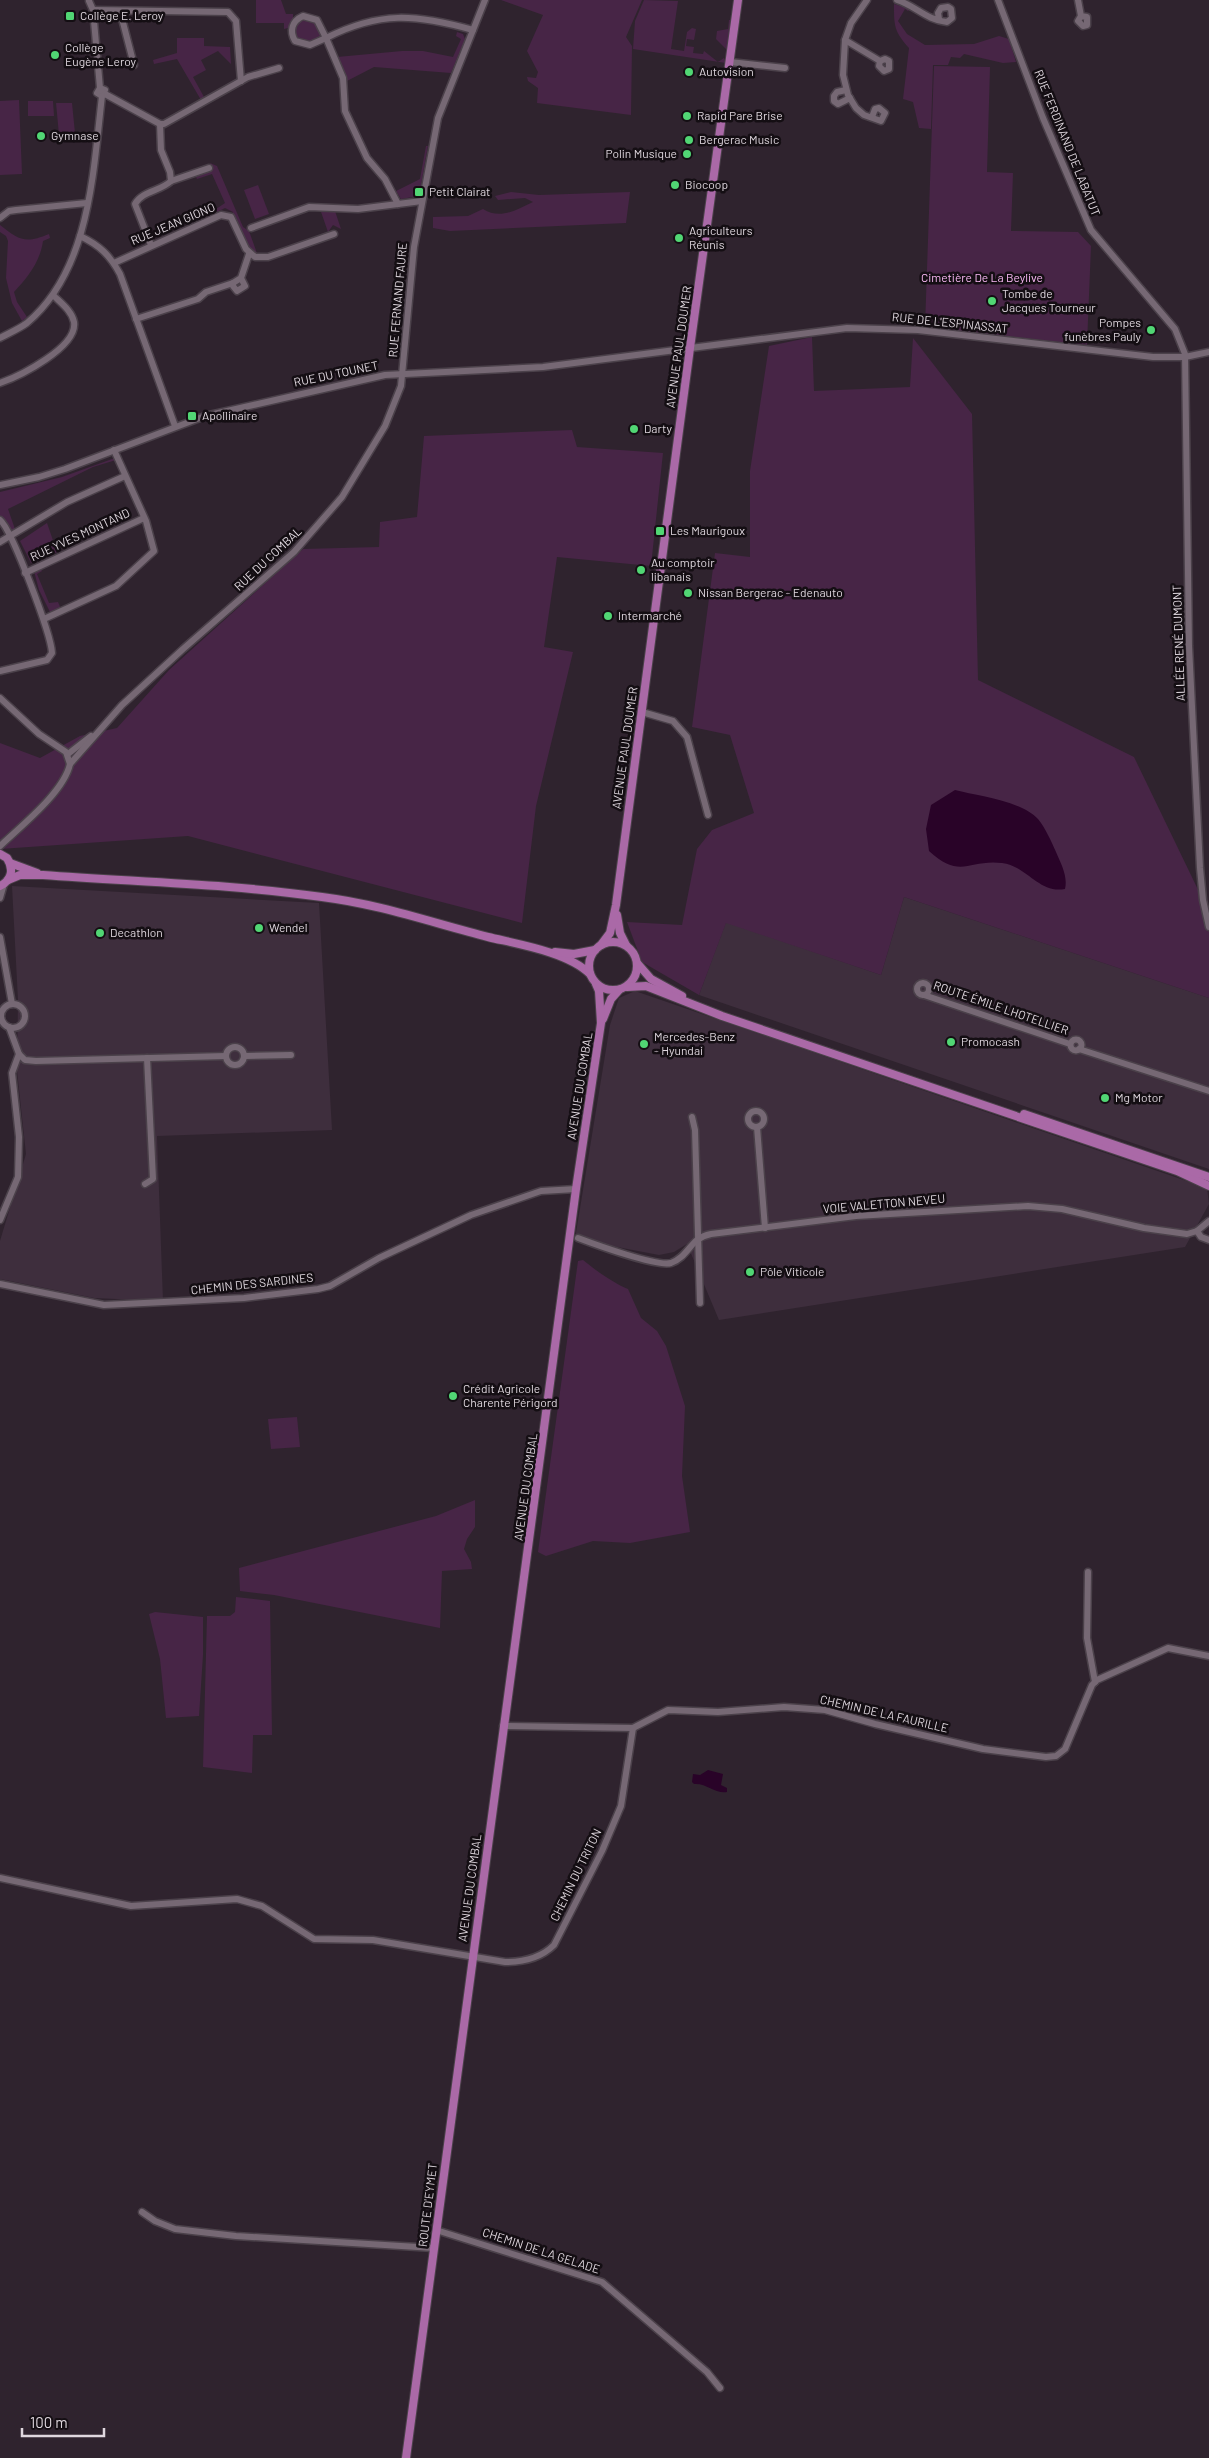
<svg xmlns="http://www.w3.org/2000/svg" width="1209" height="2458" viewBox="0 0 1209 2458" font-family="Barlow,sans-serif">
  <style>
    .built { fill: #3e2e3d }
    .green { fill: #472546 }
    .water { fill: #290328 }
    .lines { fill: none; stroke-linecap: round; stroke-linejoin: round }
    .minor-casing { stroke: #4b414a; stroke-width: 9 }
    .major-casing { stroke: #4b414a; stroke-width: 10 }
    .minor { stroke: #766874; stroke-width: 6 }
    .major { stroke: #aa69a7; stroke-width: 8 }
    .poi-dot { fill: #51d674; stroke: #140e13; stroke-width: 2 }
    .labels { text-anchor: middle; stroke-width: 5; stroke-linejoin: round; paint-order: stroke }
    .poi-label { font-size: 12px; fill: #dfd7de; stroke: #140e13; text-anchor: start }
    .street-label { font-size: 12px; fill: #dfd7de; stroke: #140e13 }
    .park-label { font-size: 12px; fill: #f9b8f4; stroke: #140e13 }
  </style>
  <rect width="100%" height="100%" fill="#2f232e"/>
  <g class="built">
    <path d="M12 886 319 903 332 1130 157 1136 163 1301 94 1298 0 1279V1241L26 1154 17 1071 18 1000Z"/>
    <path d="M904 897 1209 998V1169L699 995 726 922 881 975Z"/>
    <path d="M635 991 1207 1188 1209 1204 1185 1247 719 1320 687 1244 674 1252 659 1255 575 1239 610 1025 619 998Z"/>
  </g>
  <g class="green">
    <path d="M256 0H281L286 14H293V20L288 28 284 29V23H256Z"/>
    <path d="M501 0H642L626 37 632 46 631 115 537 103 538 88 528 81 527 77 536 78 538 72 527 51 543 15Z"/>
    <path d="M644 0 678 1 671 49 684 51 687 32 692 28 696 29 694 40 687 39 686 46 694 47 693 53 703 54 704 51 718 62 724 58 726 63 633 49 635 21Z"/>
    <path d="M894 4 910 9 908 11 905 9 898 21 907 34 925 45 974 44 999 36 1009 39 1016 62 1003 63 964 54 960 58 951 57 948 65H933L931 129 919 128 913 102 903 99 909 48C894 31 894 26 894 4Z"/>
    <path d="M303 18 314 21 322 37 311 42 302 43 295 37 294 27Z"/>
    <path d="M729 20H731L727 50 716 39 717 31 728 29Z"/>
    <path d="M457 32 463 34 465 39 451 73 374 67 347 81 337 57 402 51H423L453 57 461 39 456 36Z"/>
    <path d="M177 38H204V46L230 47 231 64 218 51 201 60 206 70 193 77 204 97 201 100 177 59 154 64 153 60 177 53Z"/>
    <path d="M934 66 990 67 987 172 1013 173 1011 231 1078 232 1091 246 1087 345 925 327Z"/>
    <path d="M19 100 22 174 0 175V101Z"/>
    <path d="M28 101H53L54 116H28Z"/>
    <path d="M56 103H72L75 133 59 135Z"/>
    <path d="M426 146H428L419 196 401 199 396 191 420 179Z"/>
    <path d="M210 163 217 166 243 227 249 231 258 256 249 250 236 218 232 216 233 212 225 208 217 212 216 209 225 203 212 174 197 179 196 177 213 170Z"/>
    <path d="M258 185 269 214 255 219 244 190Z"/>
    <path d="M511 192 539 195 630 192 626 223 450 231 433 228V217L468 216 483 209C500 220 516 210 533 202L525 198 498 200 495 196Z"/>
    <path d="M320 209 335 211 341 229 333 225 328 232Z"/>
    <path d="M0 225C19 240 25 244 49 234L50 238 43 241C40 262 28 277 14 292L17 302 27 317 22 321 12 303 6 278 8 241 6 236 0 232Z"/>
    <path d="M812 337 814 391 910 387 913 338 972 414 978 680 1134 757 1203 900 1209 927V998L904 897 881 975 726 923 699 995 642 962 627 922 682 925 697 849 712 830 754 813 730 735 692 727 715 553 750 557V471L769 346Z"/>
    <path d="M572 430 577 447 663 453 651 566 557 557 544 647 573 652 536 806 522 923 188 836 0 849V743L40 758 80 736 117 728 169 670 303 549 379 547 380 522 417 517 424 436Z"/>
    <path d="M115 458 116 460 93 467 8 509 16 532 11 535 4 520 0 519V492L62 477Z"/>
    <path d="M47 523 57 552 31 563 20 541Z"/>
    <path d="M41 569 42 571 37 574 49 603 58 602 61 609 51 614 39 590 34 571Z"/>
    <path d="M583 1260C595 1270 615 1284 628 1289L641 1318 657 1331 666 1346 685 1406 682 1476 690 1532 630 1543 593 1541 546 1556 538 1552 578 1261Z"/>
    <path d="M297 1417 300 1447 271 1449 268 1419Z"/>
    <path d="M475 1500V1527L467 1539 464 1549 471 1562 472 1569 442 1571 440 1628 274 1595 240 1591 239 1568 436 1516Z"/>
    <path d="M236 1597 270 1601 272 1735H253L252 1773 203 1767 207 1616H230L235 1612Z"/>
    <path d="M155 1612 203 1617V1655L199 1716 166 1718 160 1659 149 1614Z"/>
  </g>
  <g class="water">
    <path d="M955 790C978 796 1022 801 1038 819 1046 829 1051 841 1056 852 1061 864 1068 876 1065 889 1039 894 1027 866 1002 863 968 859 961 880 929 851L926 829 931 805Z"/>
    <path d="M708 1770 723 1774 721 1785 727 1788V1792C715 1794 707 1783 694 1784L692 1782 693 1774 700 1775Z"/>
  </g>
  <g class="lines">
    <g class="minor-casing">
      <g id="minor">
        <path d="M867 0 851 23 845 40 843 75 848 95 856 108 864 115 881 121 885 113 879 108 875 109 872 117"/>
        <path d="M897 0C916 6 926 20 947 22L952 18 951 9 948 7 941 8 938 13 939 19"/>
        <path d="M998 0 1043 118 1091 230 1175 329 1185 354 1189 646 1200 868 1203 900 1209 927"/>
        <path d="M1078 0 1081 16 1078 21 1083 26 1087 25V17L1081 16"/>
        <path d="M89 1 93 10 100 88 97 93 102 96 105 90 100 88"/>
        <path d="M93 10 228 12 236 21 241 81"/>
        <path d="M120 11 134 65"/>
        <path d="M303 16 317 20 326 38 310 45 295 41C289 31 292 21 303 16Z"/>
        <path d="M845 40 880 61 885 59 889 61V69L884 71 879 66 880 61"/>
        <path d="M730 62 785 68"/>
        <path d="M846 90 837 92 834 96V101L838 104 850 98"/>
        <path d="M105 94 160 124H164L248 77 279 68"/>
        <path d="M171 181 209 168"/>
        <path d="M398 204 385 179 367 158 345 111 343 78 326 38C380 11 415 14 473 30"/>
        <path d="M0 218 9 211 16 210 87 203"/>
        <path d="M251 228 309 207 358 209 422 201"/>
        <path d="M80 236C99 245 110 255 120 274L175 426"/>
        <path d="M151 245 135 204C142 191 161 191 171 181L170 172 161 150 160 124"/>
        <path d="M114 263 221 215 231 217 246 249 255 257H268L334 234"/>
        <path d="M241 278 245 286 237 291 233 286V283L241 278 249 254"/>
        <path d="M136 319 198 299 206 292 233 283"/>
        <path d="M0 338C9 333 19 329 27 323 90 270 93 173 102 96"/>
        <path d="M0 383C20 376 78 347 74 322 72 311 61 303 53 295"/>
        <path d="M0 485 39 477 65 469 205 416 385 375 543 367 847 328 918 330 1153 357H1185L1209 352"/>
        <path d="M0 520C12 530 51 634 52 653L47 660 0 671"/>
        <path d="M0 542 67 502 125 476"/>
        <path d="M25 573 144 518"/>
        <path d="M44 619 116 586 154 551 146 521 114 450"/>
        <path d="M0 698 39 734 66 752 70 764"/>
        <path d="M642 712 673 721 687 737 708 815"/>
        <path d="M68 754 91 736"/>
        <path d="M0 846C21 826 64 792 70 764L122 705 183 649 294 552 342 497 385 426 401 386 414 247 438 118 485 0"/>
        <path d="M0 898 4 884"/>
        <path d="M0 937 12 1004"/>
        <circle cx="923" cy="989" r="6"/>
        <path d="M924 995 1070 1044"/>
        <circle cx="13" cy="1016" r="12"/>
        <circle cx="1076" cy="1045" r="5.5"/>
        <circle cx="235" cy="1056" r="9"/>
        <path d="M1079 1049 1209 1091"/>
        <path d="M19 1054 25 1060 36 1061 226 1056"/>
        <path d="M245 1056 291 1055"/>
        <circle cx="756" cy="1119" r="8"/>
        <path d="M692 1117 695 1130 700 1303"/>
        <path d="M757 1127 765 1228"/>
        <path d="M145 1184 153 1179 147 1058"/>
        <path d="M0 1220 18 1177 19 1137 12 1073 19 1054 9 1027"/>
        <path d="M1197 1231 1201 1237 1209 1240"/>
        <path d="M578 1238C594 1244 657 1267 671 1263 683 1259 688 1248 697 1240 701 1237 706 1235 711 1234L856 1216 1028 1206 1062 1209 1144 1228 1187 1234 1197 1231 1209 1221"/>
        <path d="M0 1284 104 1305 244 1298 318 1289 330 1286 379 1258 471 1215 541 1191 576 1189"/>
        <path d="M1088 1572 1087 1638 1095 1682"/>
        <path d="M503 1726 633 1728 668 1710 718 1712 784 1707 825 1710 875 1724 983 1749 1046 1757 1056 1756 1065 1749 1092 1685 1097 1680 1168 1648 1209 1656"/>
        <path d="M0 1878 131 1906 237 1899 262 1906 314 1939 373 1940 505 1962C522 1962 541 1958 554 1945L602 1851 621 1806 633 1728"/>
        <path d="M142 2212 155 2221 175 2229 236 2236 434 2248"/>
        <path d="M436 2230 602 2282 707 2372 720 2388"/>
      </g>
    </g>
    <g class="major-casing">
      <g id="major">
        <path d="M0 854 7 858C14 869 12 880 0 886"/>
        <path d="M10 863 37 873"/>
        <path d="M8 880 20 875H43C136 882 230 884 322 897 379 904 433 923 488 937 517 944 568 952 590 974"/>
        <path d="M617 915 620 933 626 945"/>
        <circle cx="613" cy="966" r="24"/>
        <path d="M601 945 610 933 616 905 690 348 738 0"/>
        <path d="M555 952 574 954 595 950"/>
        <path d="M638 964 651 979 682 996"/>
        <path d="M627 987 646 986 722 1016 1177 1171 1209 1186"/>
        <path d="M603 1019 611 999 619 990"/>
        <path d="M1024 1114 1209 1177"/>
        <path d="M406 2458 576 1189 601 1023 599 991 596 984"/>
      </g>
    </g>
    <use href="#minor" class="minor"/>
    <use href="#major" class="major"/>
  </g>
  <g class="poi-dot">
    <rect x="65" y="11" width="10" height="10" rx="2.5"/>
    <circle cx="55" cy="55" r="5"/>
    <circle cx="689" cy="72" r="5"/>
    <circle cx="687" cy="116" r="5"/>
    <circle cx="41" cy="136" r="5"/>
    <circle cx="689" cy="140" r="5"/>
    <circle cx="687" cy="154" r="5"/>
    <circle cx="675" cy="185" r="5"/>
    <rect x="414" y="187" width="10" height="10" rx="2.5"/>
    <circle cx="679" cy="238" r="5"/>
    <circle cx="992" cy="301" r="5"/>
    <circle cx="1151" cy="330" r="5"/>
    <rect x="187" y="411" width="10" height="10" rx="2.5"/>
    <circle cx="634" cy="429" r="5"/>
    <rect x="655" y="526" width="10" height="10" rx="2.5"/>
    <circle cx="641" cy="570" r="5"/>
    <circle cx="688" cy="593" r="5"/>
    <circle cx="608" cy="616" r="5"/>
    <circle cx="259" cy="928" r="5"/>
    <circle cx="100" cy="933" r="5"/>
    <circle cx="951" cy="1042" r="5"/>
    <circle cx="644" cy="1044" r="5"/>
    <circle cx="1105" cy="1098" r="5"/>
    <circle cx="750" cy="1272" r="5"/>
    <circle cx="453" cy="1396" r="5"/>
  </g>
  <g class="labels">
    <g class="poi-label">
      <text x="80" y="20">Collège E. Leroy</text>
      <text x="65" y="52">Collège<tspan x="65" dy="14">Eugène Leroy</tspan></text>
      <text x="699" y="76">Autovision</text>
      <text x="697" y="120">Rapid Pare Brise</text>
      <text x="51" y="140">Gymnase</text>
      <text x="699" y="144">Bergerac Music</text>
      <text x="677" y="158" text-anchor="end">Polin Musique</text>
      <text x="685" y="189">Biocoop</text>
      <text x="429" y="196">Petit Clairat</text>
      <text x="689" y="235">Agriculteurs<tspan x="689" dy="14">Réunis</tspan></text>
      <text x="1002" y="298">Tombe de<tspan x="1002" dy="14">Jacques Tourneur</tspan></text>
      <text x="1141" y="327" text-anchor="end">Pompes<tspan x="1141" dy="14">funèbres Pauly</tspan></text>
      <text x="202" y="420">Apollinaire</text>
      <text x="644" y="433">Darty</text>
      <text x="670" y="535">Les Maurigoux</text>
      <text x="651" y="567">Au comptoir<tspan x="651" dy="14">libanais</tspan></text>
      <text x="698" y="597">Nissan Bergerac - Edenauto</text>
      <text x="618" y="620">Intermarché</text>
      <text x="269" y="932">Wendel</text>
      <text x="110" y="937">Decathlon</text>
      <text x="654" y="1041">Mercedes-Benz<tspan x="654" dy="14">- Hyundai</tspan></text>
      <text x="961" y="1046">Promocash</text>
      <text x="1115" y="1102">Mg Motor</text>
      <text x="760" y="1276">Pôle Viticole</text>
      <text x="463" y="1393">Crédit Agricole<tspan x="463" dy="14">Charente Périgord</tspan></text>
    </g>
    <g class="street-label">
      <text transform="translate(1067 143) rotate(68)" y="4">RUE FERDINAND DE LABATUT</text>
      <text transform="translate(173 224) rotate(-23)" y="4">RUE JEAN GIONO</text>
      <text transform="translate(398 300) rotate(-85)" y="4">RUE FERNAND FAURE</text>
      <text transform="translate(950 323) rotate(6)" y="4">RUE DE L'ESPINASSAT</text>
      <text transform="translate(679 347) rotate(-82)" y="4">AVENUE PAUL DOUMER</text>
      <text transform="translate(336 374) rotate(-12)" y="4">RUE DU TOUNET</text>
      <text transform="translate(80 535) rotate(-25)" y="4">RUE YVES MONTAND</text>
      <text transform="translate(268 559) rotate(-43)" y="4">RUE DU COMBAL</text>
      <text transform="translate(1179 643) rotate(-92)" y="4">ALLÉE RENÉ DUMONT</text>
      <text transform="translate(625 748) rotate(-82)" y="4">AVENUE PAUL DOUMER</text>
      <text transform="translate(1001 1008) rotate(19)" y="4">ROUTE ÉMILE LHOTELLIER</text>
      <text transform="translate(580 1086) rotate(-81)" y="4">AVENUE DU COMBAL</text>
      <text transform="translate(884 1204) rotate(-5)" y="4">VOIE VALETTON NEVEU</text>
      <text transform="translate(252 1284) rotate(-6)" y="4">CHEMIN DES SARDINES</text>
      <text transform="translate(526 1487) rotate(-82)" y="4">AVENUE DU COMBAL</text>
      <text transform="translate(884 1714) rotate(13)" y="4">CHEMIN DE LA FAURILLE</text>
      <text transform="translate(576 1875) rotate(-64)" y="4">CHEMIN DU TRITON</text>
      <text transform="translate(470 1888) rotate(-82)" y="4">AVENUE DU COMBAL</text>
      <text transform="translate(428 2205) rotate(-83)" y="4">ROUTE D'EYMET</text>
      <text transform="translate(541 2251) rotate(18)" y="4">CHEMIN DE LA GELADE</text>
    </g>
    <g class="park-label">
      <text x="982" y="282">Cimetière De La Beylive</text>
    </g>
  </g>
  <path d="M22 2428v8h82v-8" fill="none" stroke="#dfd7de" stroke-width="2.5"/>
  <text x="30" y="2428" font-size="15" fill="#dfd7de" stroke="#140e13" stroke-width="4" paint-order="stroke">100 m</text>
</svg>
